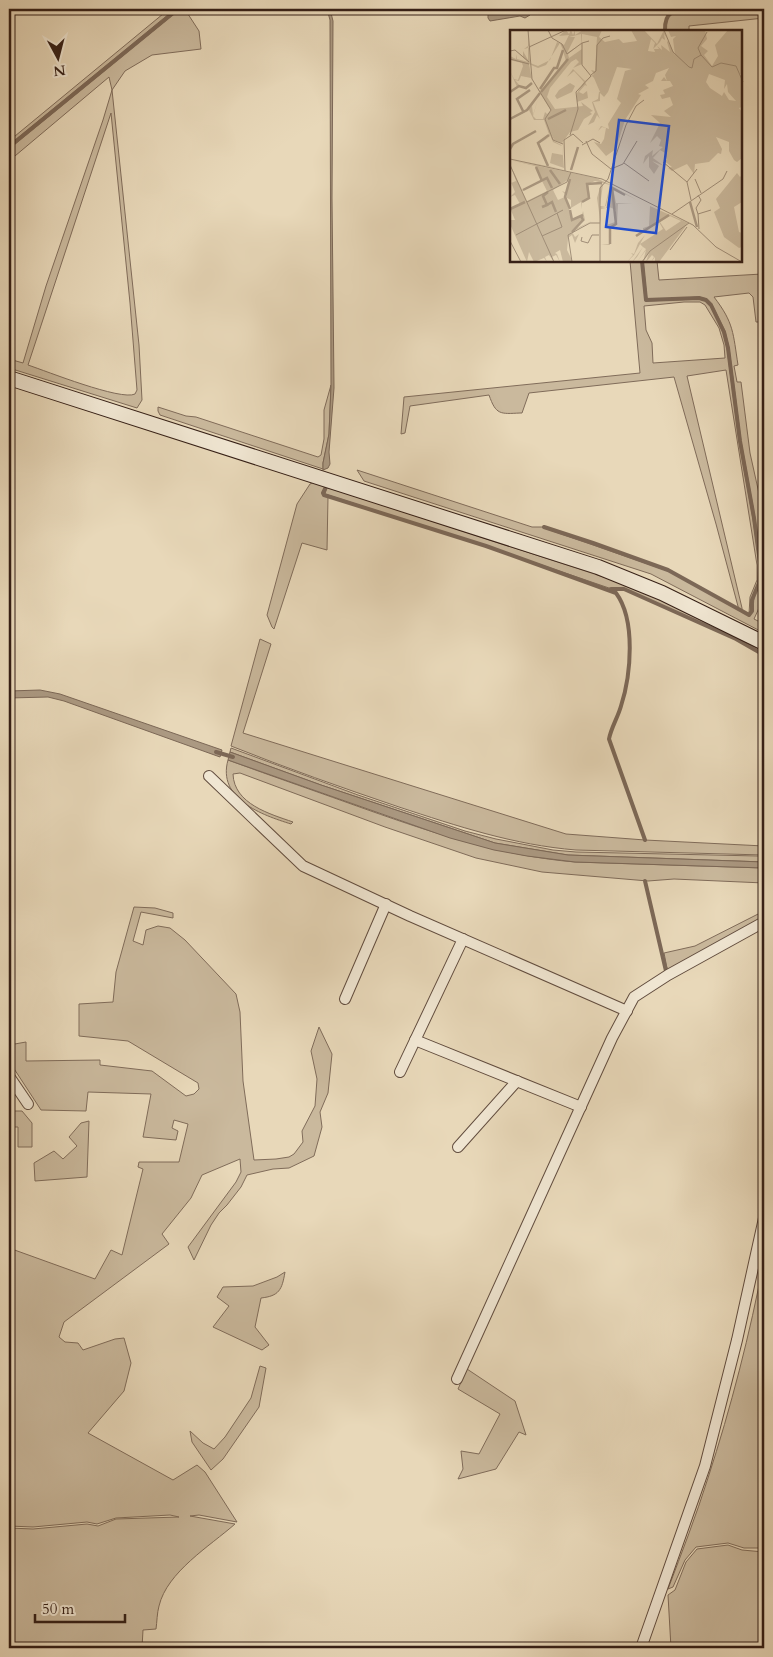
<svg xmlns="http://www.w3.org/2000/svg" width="773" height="1657" viewBox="0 0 773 1657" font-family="Cardo,serif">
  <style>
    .green { fill: #cab99d; stroke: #806c5a; fill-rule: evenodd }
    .water { fill: #ab9982; stroke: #7c6857 }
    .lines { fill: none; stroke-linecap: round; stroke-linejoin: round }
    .stream { stroke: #7c6857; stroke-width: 4 }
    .minor-casing { stroke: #624d3f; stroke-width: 12 }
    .secondary-casing { stroke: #351f16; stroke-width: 16 }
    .minor { stroke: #f0e6d2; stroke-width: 10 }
    .secondary { stroke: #f0e6d2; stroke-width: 14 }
    .inset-river { fill: none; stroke: #ab9982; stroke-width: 2.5 }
    .inset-road { fill: none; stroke: #a08e78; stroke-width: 1 }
    .view { fill: #1d4ed8; fill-opacity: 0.15; stroke: #1d4ed8; stroke-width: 2.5 }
    .inset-edge { fill: none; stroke: #351f16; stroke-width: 2.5 }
  </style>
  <rect width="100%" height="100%" fill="#e8d8b9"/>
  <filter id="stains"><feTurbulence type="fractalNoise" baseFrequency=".004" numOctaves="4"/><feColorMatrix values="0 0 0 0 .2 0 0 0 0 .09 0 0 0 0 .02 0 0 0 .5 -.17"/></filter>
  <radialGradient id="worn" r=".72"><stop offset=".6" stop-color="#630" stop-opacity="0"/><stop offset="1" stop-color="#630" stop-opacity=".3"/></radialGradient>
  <g class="green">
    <path d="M169 9H175L9 145V141Z"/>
    <path d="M180 9H188L186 11 199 31 201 49 152 55 125 71 112 90 139 345 142 400 137 408 9 368V359L23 363 46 286 103 120 112 90 109 77 9 161V149ZM111 113 130 303 137 390 135 394C121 401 46 371 28 365Z"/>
    <path d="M704 9H764V18L689 26V31H666C666 23 666 16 674 12Z"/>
    <path d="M630 261H642L645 301 699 299 706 301 711 306 718 319 723 332 727 348 739 441 753 519 759 562 758 583 751 600V611L749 614 750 597 757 580V565L726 370 687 376 742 608V611L750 615 753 611 754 596 760 583 761 562 755 518 741 441 729 348 725 331 712 305 707 299 699 297 647 300 643 261H657L659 280 762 274 764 288V322H756L753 297 749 293 714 297C734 323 733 333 738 365L734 366 737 382H741L750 453 764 516V597L754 619 764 624V633L651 574 364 481 357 470 532 527H544V528L668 571 739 610 716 524 674 377 529 393 522 413H520C500 414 496 415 489 395L410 406 405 433 401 434 404 397 640 373ZM684 302H700L705 305 719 328 724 345 725 358 653 363 652 343 646 330 644 306Z"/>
    <path d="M331 385 329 434 323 463V469L160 415 158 411V407L186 416 196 417 318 457 321 455 324 439V410Z"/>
    <path d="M314 482 325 487 322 493 328 497 327 550 302 543 274 629 272 627 267 615 297 504 310 484Z"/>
    <path d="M327 487 622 583C671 603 719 625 764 652V654L736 638 624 589 609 588 486 546 325 494Z"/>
    <path d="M260 639 271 644 243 733 566 834 645 840 764 846V855L576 850C514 845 457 826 399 807 343 788 286 768 231 746Z"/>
    <path d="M231 748 358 795 465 831 496 839 553 850 576 852 758 856 764 857V862L568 855 495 843 321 785 230 752Z"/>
    <path d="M228 760C274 777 321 793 368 810 436 834 503 856 575 862L764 868V883L674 879 648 881 542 872 476 858 385 827 240 773 233 774C234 804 270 814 293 822L291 824C262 815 217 799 228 760Z"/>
    <path d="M134 907 155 908 173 913V918L141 912 133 941 143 945 146 930 158 926 170 928 185 940 236 994 240 1012 243 1081 254 1160 276 1159 289 1157 294 1154 303 1142 302 1131 315 1106 317 1079 311 1051 319 1027 332 1054 328 1093 320 1112 322 1127 314 1156 289 1168 273 1169 247 1175 241 1187 227 1205 219 1213 211 1225 194 1260 188 1247 236 1182 241 1172 240 1159 202 1175 191 1198 162 1234 169 1244 64 1322 59 1337 65 1342 78 1343 83 1350 115 1339 124 1338 131 1363 124 1391 88 1433 173 1480 197 1465 205 1472 237 1522 199 1515 190 1516 235 1524C210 1546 167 1572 159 1606 157 1613 157 1622 156 1629L143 1630 142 1648H9V1528L33 1529 87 1524 98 1526 116 1519 179 1517 170 1515 116 1518 97 1524 87 1522 33 1527 9 1526V1248L95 1279 111 1250 122 1255 143 1169 138 1167 139 1162H179L188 1124 174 1120 172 1128 178 1131 176 1140 143 1137 151 1094 88 1092 86 1111 41 1110 9 1061V1045L26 1042V1061L100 1060V1065L152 1071 186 1096 194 1094 199 1089 198 1083 128 1041 79 1036V1004L113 1002 116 972Z"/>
    <path d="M764 911V916L672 970 667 968 664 953 695 946Z"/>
    <path d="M9 1111H22L32 1123V1147H18V1127H9Z"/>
    <path d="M89 1121 87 1177 35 1181 34 1163 54 1151 63 1159 77 1146 69 1137 81 1123Z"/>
    <path d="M764 1260V1548H744L728 1543 696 1547 685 1560 673 1587 668 1589C682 1552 696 1516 708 1478 731 1407 750 1334 764 1260Z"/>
    <path d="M285 1272C282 1290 279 1296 261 1298L255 1327 269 1345 262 1350 213 1327 229 1306 217 1297 223 1287 253 1286 277 1277Z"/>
    <path d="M260 1366 266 1368 259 1407 223 1459 211 1470 192 1442 190 1431 203 1443 214 1449 225 1437 251 1398Z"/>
    <path d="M467 1369 515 1401 526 1435 519 1432 496 1469 458 1479 463 1469 461 1451 479 1454 500 1414 458 1389Z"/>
    <path d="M728 1545 742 1550 764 1552V1648H671L668 1595 675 1590 686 1562 697 1549Z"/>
  </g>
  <g class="water">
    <path d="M327 9H330L333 21 332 198 334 388 329 452 330 464 328 468 323 470V463L329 434 331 386 330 20Z"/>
    <path d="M492 9H530V15L525 18 520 16 490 21 488 18V11Z"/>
    <path d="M40 690 60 694 222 750 220 757 64 701 48 697 9 698V691Z"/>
    <path d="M230 752 321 785 495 843 568 855 764 862V868L575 862 527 856 494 850 450 838 399 820 228 760Z"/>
  </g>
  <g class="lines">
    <g class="stream">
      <path d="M665 31C664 4 683 12 702 9"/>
      <path d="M9 147 178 9"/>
      <path d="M326 487 323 493 324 495 486 546 616 593C636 620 631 675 621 706 618 717 611 728 609 739L645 840"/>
      <path d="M544 527 593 543 668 570 742 611 749 615 752 611V600L759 583 760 563 754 518 740 441 728 348 724 332 711 305 706 300 699 298 646 300 642 261"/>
      <path d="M611 589H624L736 639 764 655"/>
      <path d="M216 752 233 757"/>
      <path d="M645 881 666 971"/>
    </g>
    <g class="minor-casing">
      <g id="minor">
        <path d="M209 776 303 866 410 916 627 1011"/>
        <path d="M345 999 386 904"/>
        <path d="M415 1040 581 1107"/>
        <path d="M400 1072 463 939"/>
        <path d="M9 1076 28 1104"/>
        <path d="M458 1147 517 1081"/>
        <path d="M457 1379 612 1038 634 997 668 975 764 922"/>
        <path d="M641 1648 705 1466 737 1340 764 1218"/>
      </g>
    </g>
    <g class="secondary-casing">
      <path id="secondary" d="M9 378 598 567 662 593 764 643"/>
    </g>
    <use href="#minor" class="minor"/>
    <use href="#secondary" class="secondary"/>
  </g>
  <g transform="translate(510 30)">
    <rect width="232" height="232" fill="#e8d8b9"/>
    <path d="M18 0 19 16 18 17 19 18V19L20 17H21L30 13 19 18 20 33 28 36 40 30 47 12 54 15 59 5 49 6 56 0 59 4 61 0 63 5 65 0V5L73 0H92L89 7 95 12 109 9 113 13 127 11 121 0H134L147 14 154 0 157 8 154 4 155 10 152 8 150 12 143 19 145 13 141 9 138 21 145 22 144 19H149L147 16 152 20 151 15 160 22 157 12 158 11 165 25 163 9 166 6 161 7 158 0H195L197 9 191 16 198 21 194 25 202 36 208 26 205 15 218 0H232V45L229 43 232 47V77L229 78 232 82V128L227 132 224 130 219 121V112L206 107 212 119 211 124 208 123 199 132 185 134 184 144 177 134 162 141 158 138 162 137 153 130H157L155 123 150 120 143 128 154 136 142 131 149 136 144 144 139 137V126L133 134 135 126 143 120 142 126 153 117 149 116 151 110 147 106 140 113 150 93 141 85 161 87 154 81 163 75 160 67 152 69 150 65 155 64 153 60 163 56 160 51H151L154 47 157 51 155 45 159 38 146 43 143 51 135 55 139 58 128 64 131 65 115 90 106 119 96 126 84 112 91 114 94 109 96 98 92 97 88 101 91 96 99 99 98 94 111 73 107 69 115 41 122 39 107 37 98 62 94 67 90 63V71L83 72 90 89 87 85 84 92 78 95 85 82 82 72 88 69 89 62H90L84 48 82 46 75 52 77 56 75 55 69 62 73 64 77 61 78 68 67 72V63L74 52 64 41 57 47 63 39 75 51 84 44 81 40 85 41 87 7 72 4V34L63 38 69 32 66 29 61 32 40 58 37 67 45 79 73 76 71 72 83 81 80 82 82 84 74 89 68 100 60 102 52 113 44 110 37 94 44 111 51 115 52 116 54 138 40 133 42 123 53 125 52 116 43 112 40 105V107L28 114 38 136 54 140 0 129 37 136 27 113 40 107 34 90H24L19 80 0 90 19 78 30 63 21 48 11 46 9 51 5 50 10 56 0 62 7 57 0 41 4 49 8 50 13 36 12 33 0 30V26L6 29V24L7 29 18 32 8 23 13 27V21L18 30V18L14 19 18 16ZM71 4 72 19 59 28 58 24 68 16 57 23 65 7H59ZM50 13 53 20 47 32 53 21 56 31 30 62 22 50 19 34 28 38 36 35ZM199 44 215 50 214 59 217 54 218 62 226 71 219 70 214 62 212 66 200 58 196 52ZM30 63 41 81 37 84 35 82 33 89H26L23 86 28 69 23 85 22 76ZM60 53 65 56 62 62 47 69 45 66 49 60ZM0 130 86 148 101 155 96 176 91 177 96 178 91 179V196L87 168 91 154 82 153 93 154 90 176H95L100 155 85 151 78 154 80 167 72 172V179L71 172 61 178V170L55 167 62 189 72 185 73 181 75 190 63 200 82 191 62 202 65 207 69 204 65 213 62 205 58 208 57 220 63 232H53L50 220 45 223 47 224 50 232 46 225 42 227 44 232 39 225 35 227 37 232 34 228 24 232 19 222 17 232 0 194V190H5L0 178 10 174 5 165 0 167 5 162 0 150 1 153 6 151 0 134 12 160 32 150 25 136ZM59 149 57 163 52 161 57 166 48 170 43 160ZM32 151 37 161 17 171 12 161ZM227 143 230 147 233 144 232 172 224 177 229 202 232 203V217L229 218 214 207 204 182 210 178 206 169ZM102 156 127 170 103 158 106 173 123 174H108L107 195 100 198V215H91L99 214V197L94 196 105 192 106 180 97 176ZM140 176 178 193 149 232H145V227L141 232 144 227 142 225 136 232 139 223 133 232 136 220 127 232 136 219 133 217 127 227 122 232 133 217 130 214 124 225 117 232 123 225 121 223 124 224 128 213 135 205 130 214 153 199 149 192 133 202V198L139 196ZM160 186 171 191 156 201 150 192Z" fill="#cab99d" fill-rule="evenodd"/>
    <path class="inset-river" d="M30 59 44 38H47L53 20M0 62 9 56 16 58 22 53M31 62 58 29M13 81 7 69 20 60M0 89 17 80 30 63M38 89 56 80M0 119 3 114 26 101M38 136 28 113 39 105M26 137 32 151M40 140 50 154M61 140 68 117M13 160 37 148 42 158M72 172 79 168 77 154 92 153M180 172 187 197M37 175 42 172 46 182M32 177 37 175 33 166 38 162M0 179 15 172M60 179 55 167 60 149M60 180 62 190 73 185M62 202 73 190 71 186M126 206 159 185M100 214V198L106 194 102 158 115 165"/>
    <path class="inset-road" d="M18 0 22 49 41 80 35 89 43 110 53 114M38 0 42 8 52 14 57 24 72 13M154 0 163 22 179 37 182 38 184 29 191 25M197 2 188 18 191 25 202 37 211 33 226 36 233 52M19 17 56 0M0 21 5 20 19 32M0 29 19 34M81 45 86 41 87 15 93 8 100 6M60 105 68 79 66 62 81 46 72 35V13L79 11M76 111 82 124 101 139M72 115 83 109 90 113M0 129 92 149 183 195 206 217 232 232M153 132 177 152M114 133 139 151M0 135 44 232M101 139 113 134 127 111M55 141 54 110 63 104 73 113M185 149 191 163M177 152 181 170M177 152 187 139M17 172 57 152 61 142M97 178 101 155M162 184 213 149 217 141M188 184 186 178 191 170 188 165M189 199 188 184 201 180M6 205 53 180M32 206 52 197 47 183M72 207 71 211 78 213 82 205H89M0 211 11 232M160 220 177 197M62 232 58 205 80 193H90M90 232V158L98 149 116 95 126 76 134 70M132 232 140 221 179 193"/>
    <path class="view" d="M109 90 159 96 146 203 96 197Z"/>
    <rect width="232" height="232" class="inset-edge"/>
  </g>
  <rect width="773" height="1657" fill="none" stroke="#e8d8b9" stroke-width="30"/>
  <rect x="10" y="10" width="753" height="1637" fill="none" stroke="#351f16" stroke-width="2.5"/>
  <rect x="15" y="15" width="743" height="1627" fill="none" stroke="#351f16"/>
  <g transform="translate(58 58) rotate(173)" stroke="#f0e6d2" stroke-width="4" paint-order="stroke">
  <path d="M0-4L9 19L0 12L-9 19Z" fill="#351f16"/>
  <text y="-8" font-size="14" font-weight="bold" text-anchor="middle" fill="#351f16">N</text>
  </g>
  <path d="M35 1614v8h90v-8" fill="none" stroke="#351f16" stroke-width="2.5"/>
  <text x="42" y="1614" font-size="15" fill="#351f16" stroke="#f0e6d2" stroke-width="4" paint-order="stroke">50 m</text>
  <rect width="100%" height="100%" filter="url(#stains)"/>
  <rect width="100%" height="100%" fill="url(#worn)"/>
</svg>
